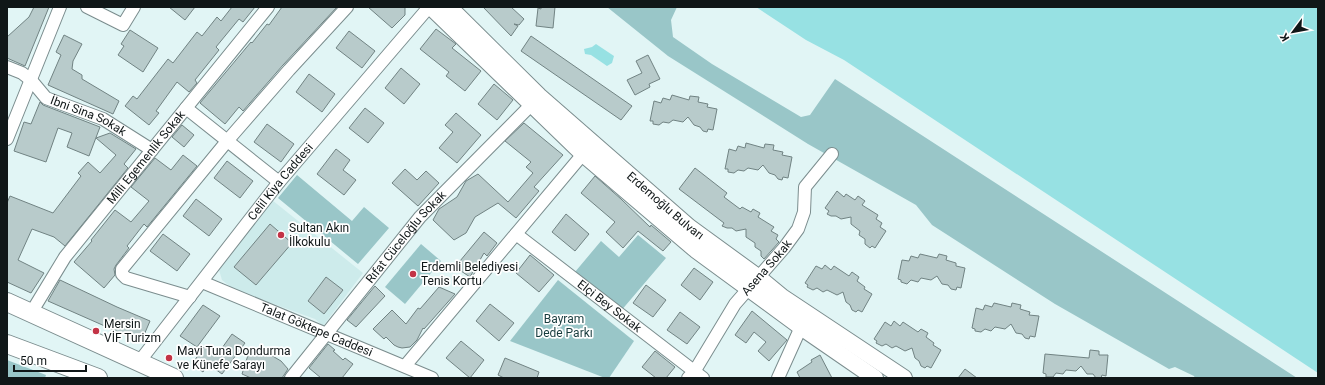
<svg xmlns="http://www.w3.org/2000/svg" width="1325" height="385" viewBox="0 0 1325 385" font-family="Roboto,sans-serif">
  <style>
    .built { fill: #cdebeb }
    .green { fill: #99c6c8 }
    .water { fill: #97e1e3 }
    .building { fill: #b8cbcb; stroke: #718383 }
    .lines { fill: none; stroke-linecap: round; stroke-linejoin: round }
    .minor-casing { stroke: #7b8d8e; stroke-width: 14 }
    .major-casing { stroke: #7b8d8e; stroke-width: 18 }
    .highway-casing { stroke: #7b8d8e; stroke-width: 20 }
    .minor { stroke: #fff; stroke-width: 12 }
    .major { stroke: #fff; stroke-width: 16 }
    .highway { stroke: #fff; stroke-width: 18 }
    .poi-dot { fill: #c33346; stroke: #fff; stroke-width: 1.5 }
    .labels { text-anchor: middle; stroke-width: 3.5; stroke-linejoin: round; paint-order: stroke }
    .street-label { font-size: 12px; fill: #101718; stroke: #fff }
    .poi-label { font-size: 12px; fill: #101718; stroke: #fff; text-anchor: start }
    .park-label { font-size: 12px; fill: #183c3e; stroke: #fff }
  </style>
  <rect width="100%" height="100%" fill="#e1f5f5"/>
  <path class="built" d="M272 200 363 273 323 326 315 319 233 289 222 280 219 270Z"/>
  <g class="green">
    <path d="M607 7H677L671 20 673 37 712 64 801 117 810 115 835 79 1297 378H1195L1194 376 1175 367 1169 369 1055 304 932 225 916 205 808 144 668 56Z"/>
    <path d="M297 175 352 221 364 207 389 228 358 264 278 198Z"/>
    <path d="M638 235 666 258 620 312 575 272 601 241 619 257Z"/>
    <path d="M421 244 441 261 405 304 385 287Z"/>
    <path d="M558 280 634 341 609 378H605L510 341Z"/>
    <path d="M7 360 46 375 45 378H7Z"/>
  </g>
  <g class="water">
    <path d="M756 7H1318V373L844 60 806 40Z"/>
    <path d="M596 44 614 56 612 63 607 66 591 55 585 54 584 49 592 47Z"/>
  </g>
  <g class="building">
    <path d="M34 7H49L25 66 7 58V37L29 17Z"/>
    <path d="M169 7H195L185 20Z"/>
    <path d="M232 7H255L243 22 239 19 216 47 219 50 195 80 197 83 189 92 177 82 156 111 159 113 149 125 125 106 133 96 137 99 168 59 173 63 197 32 202 36 217 17 221 21Z"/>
    <path d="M282 7H337L283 65 243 111 239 107 225 124 200 103 251 42 252 43 267 24 269 25Z"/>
    <path d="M368 7H405V15L392 28Z"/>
    <path d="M483 7H511L524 19 519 25 514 24 518 26 511 36Z"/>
    <path d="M541 7H555L553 28 536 26 538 8 541 9Z"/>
    <path d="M436 29 456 44 452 48 481 71 465 91 446 76 449 72 420 49Z"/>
    <path d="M130 30 158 48 143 72 118 55 124 46 121 44Z"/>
    <path d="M349 31 375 51 362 68 336 48Z"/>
    <path d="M64 35 82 44 73 61 72 69 82 75V79L119 101 113 114 48 85 61 55 56 52Z"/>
    <path d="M531 36 632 106 621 120 521 51Z"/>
    <path d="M648 55 660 79 649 84 650 87 635 95 627 80 642 73 636 61Z"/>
    <path d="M401 68 420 84 404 104 385 88Z"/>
    <path d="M309 74 335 94 322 112 296 92Z"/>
    <path d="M494 84 513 100 497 120 478 104Z"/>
    <path d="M672 95 689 100 690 96 699 97 698 102 708 104 707 107 717 109 713 130 708 129 707 132 703 131 700 127 694 125 688 117 683 122 673 120 669 123 663 122 659 125 653 124V121H650L654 101 661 103 663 98 670 100Z"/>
    <path d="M40 102 43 105 100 127 89 156 67 147 72 133 58 128 46 162 14 151 24 122 31 124Z"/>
    <path d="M365 108 384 123 368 143 349 128Z"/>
    <path d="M456 113 481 135 457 163 439 148 453 132 445 125Z"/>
    <path d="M524 123 563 155 534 187 539 191 516 218 498 203 475 217 466 233 454 240 433 220 439 209 457 197 466 181 478 174 508 202 533 173 526 167 531 162 505 141Z"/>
    <path d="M267 124 294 144 281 162 254 142Z"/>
    <path d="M182 125 194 135 184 147 172 137Z"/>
    <path d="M110 133 136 149 124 164 128 168 65 246 54 237 32 229 18 260 44 273 31 293 7 282V203L10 196 53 213 81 176 78 173 88 162 100 173 116 155 96 138Z"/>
    <path d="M746 143 764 148 765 144 774 145 773 150 783 152 782 155 792 157 788 178 783 177 782 180 778 179 775 175 769 173 763 165 758 170 748 168 744 171 738 170 734 173 728 172V169H725L729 149 736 151 738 146 745 148Z"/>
    <path d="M336 149 350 160 343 170 356 180 344 195 317 174Z"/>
    <path d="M183 155 197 166 147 227 144 224 127 246 129 248 116 265 114 269 115 275 104 288 74 262 92 241 91 240 115 210 131 222 149 201 131 187 155 158 171 170Z"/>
    <path d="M227 161 253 181 240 198 214 178Z"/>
    <path d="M695 168 727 193 724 197 740 209 742 207 751 212 753 209 760 213 758 217 774 227 771 231 778 235 776 239 779 242 764 259 761 256V251L755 247V243L746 237V229L736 231 732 228H727L722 226 724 223 679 189Z"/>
    <path d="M405 169 417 180 426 171 439 183 418 206 392 183Z"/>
    <path d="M595 176 621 199 650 227 651 225 671 242 663 251 638 231 623 248 606 232 615 222 581 193Z"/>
    <path d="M837 191 844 197 846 194 855 200 858 196 865 201 862 205 878 215 876 219 882 223 880 227 886 231 875 248 872 246 870 248 865 244V239L859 235 860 231 851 224V217L841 219 836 216H831L827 214 829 211 825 208Z"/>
    <path d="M196 199 222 219 209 236 183 216Z"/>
    <path d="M566 214 589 234 575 251 552 232Z"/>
    <path d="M270 224 292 243 256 285 234 267Z"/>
    <path d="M484 232 497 243 487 256 484 253 470 277 455 267Z"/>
    <path d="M163 234 190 254 177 271 150 251Z"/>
    <path d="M920 254 937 258 939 254 947 256 946 260 956 263V266L965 268 961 288 957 287 956 290 951 289 948 285 942 284 937 276 931 280 921 278 918 282 911 280 907 284 901 282V280L898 279 902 260 909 261 911 256 918 258Z"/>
    <path d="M530 255 554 275 539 292 516 273Z"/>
    <path d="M825 265 831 270 834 266 849 276 852 272 859 277 857 281 865 287 864 289 872 294 862 312 858 310 856 312 852 310 850 305 846 302 843 292 837 295 827 290 823 292 817 288 813 290 807 287 808 285 805 283 816 266 822 269Z"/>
    <path d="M694 268 713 282 700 300 681 285Z"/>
    <path d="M326 277 343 290 324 314 308 301Z"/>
    <path d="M60 280 117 307 150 321 141 342 48 301Z"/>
    <path d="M646 285 666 300 653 317 633 303Z"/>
    <path d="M375 286 385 296 356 327 347 320Z"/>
    <path d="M439 287 455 294 424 329 423 328 417 340 410 347 402 348 398 347 394 345 386 337 384 339 373 329 392 310 406 324 418 308 420 309Z"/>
    <path d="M994 303 1011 307 1012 303 1021 305 1020 309 1030 312 1029 315 1039 316 1035 337 1030 336 1029 339 1025 338 1022 334 1016 333 1011 324 1005 329 995 327 991 331 985 329 981 332 975 331V329L972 328 976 308 983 310 985 305 992 307Z"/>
    <path d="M490 304 514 323 499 341 476 321Z"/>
    <path d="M203 305 220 316 197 347 180 336Z"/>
    <path d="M752 311 787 340 769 361 758 351 766 342 754 332 746 343 735 335Z"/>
    <path d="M680 312 700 327 687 344 667 330Z"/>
    <path d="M894 321 900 326 903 322 918 332 921 329 928 333 926 337 934 343 933 345 941 350 931 368 927 366 925 368 921 366 919 361 915 358 912 348 905 351 896 346 892 348 886 344 882 346 876 343 877 341 874 339 885 322 891 326Z"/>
    <path d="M232 334 245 343 222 374 208 364 203 372 192 364 204 347 217 355Z"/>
    <path d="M461 341 484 360 470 378 446 358Z"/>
    <path d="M328 344 335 350 333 351 343 360 345 358 353 364 342 378H321L309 368Z"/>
    <path d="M250 349 264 351 281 361 288 369 282 378H251L242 374Z"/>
    <path d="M1090 350 1099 351V355H1108L1106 376 1102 375 1101 378H1096L1093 374H1087L1081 366 1076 371 1066 370 1063 374 1056 373 1053 377H1046V374L1043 373 1045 354 1089 358Z"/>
    <path d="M655 351 675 367 666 378H656L642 367Z"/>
    <path d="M820 355 832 378H800L797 372 812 362 811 360Z"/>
    <path d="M505 358 539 372 537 378H504L498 375Z"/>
    <path d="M965 369 977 378H958Z"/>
  </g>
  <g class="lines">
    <g class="minor-casing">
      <g id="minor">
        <path d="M87 7 123 25 134 7"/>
        <path id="s1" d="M7 67 22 73 31 80 46 98 103 119 152 150"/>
        <path d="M186 108 279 182"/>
        <path d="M7 139 60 7"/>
        <path id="s2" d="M516 234 703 378"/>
        <path id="s3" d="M202 282 432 378"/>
        <path d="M190 297 126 278 122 274V269L228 140 289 70 347 7"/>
        <path id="s4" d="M31 313 65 257 268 7"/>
        <path id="s5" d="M139 362 279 182 429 7"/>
        <path d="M405 366 583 154"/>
        <path id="s6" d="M291 378 420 217 532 104"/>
        <path id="s7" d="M688 378 694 372 735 304 784 248 798 229 804 212 805 187 832 154"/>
        <path d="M778 378 801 327"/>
      </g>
    </g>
    <g class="major-casing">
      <g id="major">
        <path d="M431 7 583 154 696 250 801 327 875 378"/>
        <path id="s8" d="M449 7 539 96 689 227 759 278 782 297 904 378"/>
      </g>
    </g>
    <g class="highway-casing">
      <g id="highway">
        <path d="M7 302 174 378"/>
        <path d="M7 344 98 378"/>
      </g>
    </g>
    <use href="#minor" class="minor"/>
    <use href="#major" class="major"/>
    <use href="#highway" class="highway"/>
  </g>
  <g class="poi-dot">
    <circle cx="281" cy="235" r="4"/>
    <circle cx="413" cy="274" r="4"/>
    <circle cx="96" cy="331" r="4"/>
    <circle cx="169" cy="358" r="4"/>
  </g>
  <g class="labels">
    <g class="street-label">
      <text dy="4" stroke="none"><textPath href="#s1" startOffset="97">İbni Sina Sokak</textPath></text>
      <text dy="4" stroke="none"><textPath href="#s4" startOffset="194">Milli Egemenlik Sokak</textPath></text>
      <text dy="4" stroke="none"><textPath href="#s5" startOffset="229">Celil Kiya Caddesi</textPath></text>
      <text dy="4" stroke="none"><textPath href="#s8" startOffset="294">Erdemoğlu Bulvarı</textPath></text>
      <text dy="4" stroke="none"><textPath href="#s6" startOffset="182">Rıfat Cüceloğlu Sokak</textPath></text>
      <text dy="4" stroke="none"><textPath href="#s7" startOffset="136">Asena Sokak</textPath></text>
      <text dy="4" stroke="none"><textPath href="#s2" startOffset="118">Elçi Bey Sokak</textPath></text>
      <text dy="4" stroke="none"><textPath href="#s3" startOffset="124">Talat Göktepe Caddesi</textPath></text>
    </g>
    <g class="poi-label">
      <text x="289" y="232">Sultan Akın<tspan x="289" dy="14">İlkokulu</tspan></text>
      <text x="421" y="271">Erdemli Belediyesi<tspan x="421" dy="14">Tenis Kortu</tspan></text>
      <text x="104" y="328">Mersin<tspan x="104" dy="14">VİF Turizm</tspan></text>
      <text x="177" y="355">Mavi Tuna Dondurma<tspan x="177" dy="14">ve Künefe Sarayı</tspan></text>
    </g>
    <g class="park-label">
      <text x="564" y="323">Bayram<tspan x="564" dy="14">Dede Parkı</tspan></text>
    </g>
  </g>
  <rect width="1325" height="385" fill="none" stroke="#101718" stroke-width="16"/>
  <g transform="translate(1293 32) rotate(238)" stroke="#ffffff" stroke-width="3" paint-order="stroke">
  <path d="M0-3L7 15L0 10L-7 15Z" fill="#101718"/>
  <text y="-6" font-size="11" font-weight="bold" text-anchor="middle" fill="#101718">K</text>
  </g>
  <path d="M14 365v6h72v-6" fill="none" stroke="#101718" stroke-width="2"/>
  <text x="20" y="365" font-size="12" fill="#101718" stroke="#ffffff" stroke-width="3" paint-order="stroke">50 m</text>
</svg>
